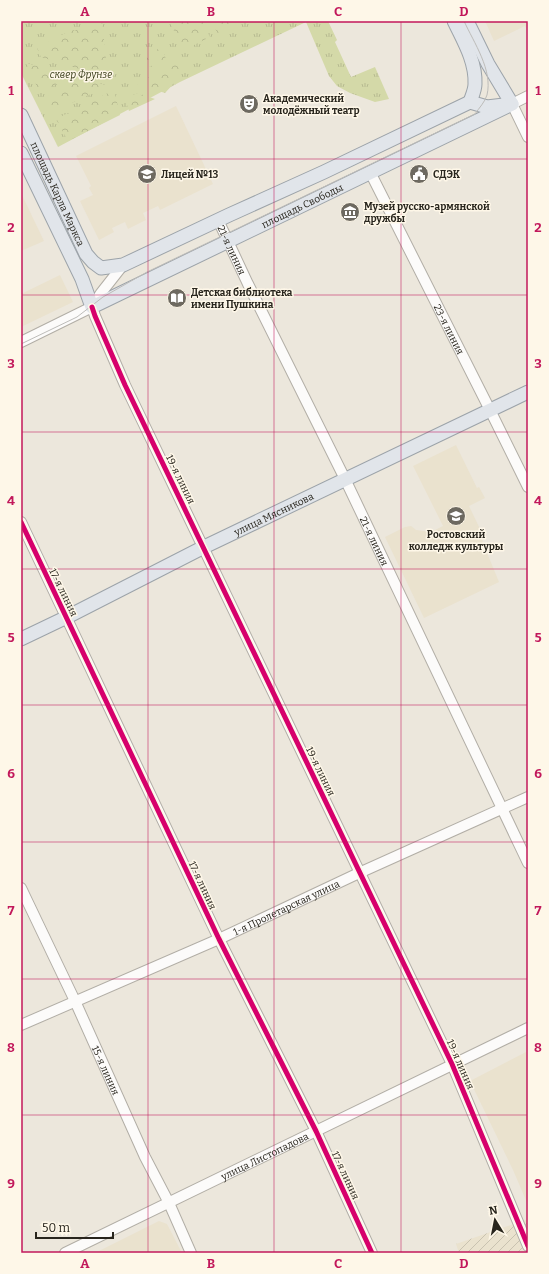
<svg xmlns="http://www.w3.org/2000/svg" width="549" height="1274" viewBox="0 0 549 1274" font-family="Bitter,serif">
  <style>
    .built { fill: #eae2ce }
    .industrial { fill: url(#industrial-furrows) }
    .grass { fill: url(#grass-tufts) }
    .forest { fill: url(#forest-crowns) }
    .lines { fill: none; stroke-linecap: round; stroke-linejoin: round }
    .minor-casing { stroke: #b2aea6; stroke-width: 12 }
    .major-casing { stroke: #9ca3a9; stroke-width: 15 }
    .minor { stroke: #fcfbfa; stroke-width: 10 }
    .major { stroke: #e1e5ea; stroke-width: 13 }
    .tram { stroke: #bdbcb9; stroke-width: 1 }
    .cycleway-casing { stroke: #fef7e8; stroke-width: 8 }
    .cycleway { stroke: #d6006c; stroke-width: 5 }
    .grid { fill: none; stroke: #c2185b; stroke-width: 1; stroke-opacity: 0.55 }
    .labels { text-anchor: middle; stroke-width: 3; stroke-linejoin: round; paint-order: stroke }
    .park-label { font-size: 10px; font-style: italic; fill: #343913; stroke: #fef7e8 }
    .poi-label { font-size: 10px; font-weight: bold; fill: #28251d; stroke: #fef7e8; text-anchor: start }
    .street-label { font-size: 10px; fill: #28251d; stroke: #fef7e8 }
    .neatline { fill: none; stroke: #c2185b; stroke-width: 1.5 }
    .grid-label { font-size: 13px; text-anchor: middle; font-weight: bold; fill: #c2185b }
  </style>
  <defs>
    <pattern id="industrial-furrows" width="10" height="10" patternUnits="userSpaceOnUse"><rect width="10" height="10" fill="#eae2ce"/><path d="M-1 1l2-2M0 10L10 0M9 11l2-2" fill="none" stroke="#c9c2b0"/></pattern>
    <pattern id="grass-tufts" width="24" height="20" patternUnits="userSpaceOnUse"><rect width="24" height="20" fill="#d4d9a8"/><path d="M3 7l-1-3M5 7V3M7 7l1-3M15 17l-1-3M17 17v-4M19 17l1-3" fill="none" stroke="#b6ba90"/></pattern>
    <pattern id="forest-crowns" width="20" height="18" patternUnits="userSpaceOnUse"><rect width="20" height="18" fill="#d4d9a8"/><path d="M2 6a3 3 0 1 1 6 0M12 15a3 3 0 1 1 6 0" fill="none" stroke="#b6ba90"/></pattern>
  </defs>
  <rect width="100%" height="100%" fill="#ece7dc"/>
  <g class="built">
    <path d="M485 21H528V33L525 26 494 41Z"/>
    <path d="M176 106 213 184 160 210 158 206 143 213 146 220 128 229 125 222 112 228 114 232 99 240 80 201 93 195 89 188 91 186 76 156Z"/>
    <path d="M21 193 44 241 21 251Z"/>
    <path d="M60 275 73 302 21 327V294Z"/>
    <path d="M456 445 477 488 479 487 485 498 469 506 481 531 483 543 499 582 424 618 385 537 405 527 411 526 416 530 431 532 443 526 413 466Z"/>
    <path d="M528 1051V1205L513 1170 470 1081Z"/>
    <path d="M159 1221 167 1224 182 1253H95Z"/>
  </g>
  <path class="industrial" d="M528 1219V1253H459L456 1244Z"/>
  <path class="grass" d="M21 21H328L337 40 335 42 351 77 375 67 389 99 375 102 350 93 337 86 329 76 306 22 180 82 58 147 21 73Z"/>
  <g class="forest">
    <path d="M95 21H102L108 78 41 57 37 48 73 29 74 31Z"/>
    <path d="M169 21H202L210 37 184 50Z"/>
    <path d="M211 21H228L236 23 237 24 218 34Z"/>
    <path d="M159 47 163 51 166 59 143 70 140 62 155 53Z"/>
    <path d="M176 60 181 70H184L177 80 165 93 137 84 148 78V75Z"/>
    <path d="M26 63 73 76 40 93Z"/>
    <path d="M82 78 108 86 50 113 43 99Z"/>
    <path d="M114 90 120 115 68 141 56 119Z"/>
    <path d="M137 93 155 99 129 111 125 99Z"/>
  </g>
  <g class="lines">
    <g class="minor-casing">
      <g id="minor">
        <path d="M528 96 512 104 528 137"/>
        <path id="s1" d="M370 172 490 410 528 487"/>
        <path id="s2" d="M218 220 248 284 345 479 528 863"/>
        <path d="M92 307 95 316 125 385 452 1064 528 1246"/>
        <path d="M92 307 101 293 123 265"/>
        <path d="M21 342 92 307"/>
        <path d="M21 522 219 939 316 1131 372 1253"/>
        <path id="s3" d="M21 888 75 1001 145 1157 169 1203 191 1253"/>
        <path id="s4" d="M21 1025 219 939 359 873 528 797"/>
        <path id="s5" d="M65 1253 528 1028"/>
      </g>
    </g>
    <g class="major-casing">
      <g id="major">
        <path d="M454 21C463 40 476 61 475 84 475 90 472 96 470 102"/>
        <path d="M467 21 488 64 512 104"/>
        <path d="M470 102 487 107 504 105"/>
        <path id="s6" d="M21 115 86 254 93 262 101 268 123 265 229 215 324 172 470 102"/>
        <path id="s7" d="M21 153 82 279 92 307 512 104"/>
        <path id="s8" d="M21 639 67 617 204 547 528 392"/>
      </g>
    </g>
    <use href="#minor" class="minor"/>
    <use href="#major" class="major"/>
    <path class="tram" d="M21 344 77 317 103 297 147 272 475 114C479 108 485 102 487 95 493 70 474 43 464 21"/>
    <g class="cycleway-casing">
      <g id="cycleway">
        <path d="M92 307 95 316 125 385 452 1064 528 1246"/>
        <path d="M21 522 219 939 316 1131 372 1253"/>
      </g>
    </g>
    <use href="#cycleway" class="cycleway"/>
  </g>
  <path class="grid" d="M148 21V1253M274 21V1253M401 21V1253M21 159H528M21 295H528M21 432H528M21 569H528M21 705H528M21 842H528M21 979H528M21 1115H528"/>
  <defs>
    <g id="theatre-disc" transform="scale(1)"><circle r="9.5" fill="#6d6960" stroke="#fef7e8"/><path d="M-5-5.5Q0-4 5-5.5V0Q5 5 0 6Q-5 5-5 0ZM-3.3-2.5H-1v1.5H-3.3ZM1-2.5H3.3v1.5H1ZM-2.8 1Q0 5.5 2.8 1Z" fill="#fff"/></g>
    <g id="school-disc" transform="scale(1)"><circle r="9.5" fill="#6d6960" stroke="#fef7e8"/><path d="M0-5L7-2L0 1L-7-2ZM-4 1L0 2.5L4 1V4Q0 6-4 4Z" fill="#fff"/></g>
    <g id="civic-disc" transform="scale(1)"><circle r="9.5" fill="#6d6960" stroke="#fef7e8"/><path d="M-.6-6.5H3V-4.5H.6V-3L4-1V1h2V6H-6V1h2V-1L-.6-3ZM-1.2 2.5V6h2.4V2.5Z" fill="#fff"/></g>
    <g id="museum-disc" transform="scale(1)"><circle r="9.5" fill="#6d6960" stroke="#fef7e8"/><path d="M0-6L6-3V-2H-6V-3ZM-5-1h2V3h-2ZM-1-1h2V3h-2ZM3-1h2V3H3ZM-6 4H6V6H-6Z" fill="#fff"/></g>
    <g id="library-disc" transform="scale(1)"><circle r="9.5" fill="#6d6960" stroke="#fef7e8"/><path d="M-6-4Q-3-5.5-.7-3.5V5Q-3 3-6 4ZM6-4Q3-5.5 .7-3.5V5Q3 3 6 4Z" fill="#fff"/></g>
    <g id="university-disc" transform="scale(1)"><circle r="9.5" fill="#6d6960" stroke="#fef7e8"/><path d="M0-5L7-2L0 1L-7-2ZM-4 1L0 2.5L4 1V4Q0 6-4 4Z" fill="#fff"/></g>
  </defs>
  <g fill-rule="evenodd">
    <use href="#theatre-disc" x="249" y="104"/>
    <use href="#school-disc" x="147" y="174"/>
    <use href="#civic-disc" x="419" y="174"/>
    <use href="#museum-disc" x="350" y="212"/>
    <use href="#library-disc" x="177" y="298"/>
    <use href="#university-disc" x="456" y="516"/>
  </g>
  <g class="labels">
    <g class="park-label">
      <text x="81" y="78">сквер Фрунзе</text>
    </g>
    <g class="poi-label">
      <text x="263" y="102">Академический<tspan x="263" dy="12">молодёжный театр</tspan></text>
      <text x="161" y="178">Лицей №13</text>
      <text x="433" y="178">СДЭК</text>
      <text x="364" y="210">Музей русско-армянской<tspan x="364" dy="12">дружбы</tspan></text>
      <text x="191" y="296">Детская библиотека<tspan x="191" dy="12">имени Пушкина</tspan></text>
      <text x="456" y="538" text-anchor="middle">Ростовский<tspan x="456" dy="12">колледж культуры</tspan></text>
    </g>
    <g class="street-label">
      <text dy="4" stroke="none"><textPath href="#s6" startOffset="87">площадь Карла Маркса</textPath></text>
      <text dy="4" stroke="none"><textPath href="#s7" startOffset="403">площадь Свободы</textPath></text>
      <text dy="4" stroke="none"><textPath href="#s2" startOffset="33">21-я линия</textPath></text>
      <text dy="4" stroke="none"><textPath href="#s1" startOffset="176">23-я линия</textPath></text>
      <text transform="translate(181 479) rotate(64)" y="4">19-я линия</text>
      <text dy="4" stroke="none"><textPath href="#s8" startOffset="282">улица Мясникова</textPath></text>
      <text dy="4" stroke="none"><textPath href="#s2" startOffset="357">21-я линия</textPath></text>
      <text transform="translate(64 592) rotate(64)" y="4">17-я линия</text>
      <text transform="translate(321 771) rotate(64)" y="4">19-я линия</text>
      <text transform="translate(203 885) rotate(65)" y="4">17-я линия</text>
      <text dy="4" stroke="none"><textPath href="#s4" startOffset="290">1-я Пролетарская улица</textPath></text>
      <text transform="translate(461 1064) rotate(66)" y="4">19-я линия</text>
      <text dy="4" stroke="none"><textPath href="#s3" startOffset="201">15-я линия</textPath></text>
      <text dy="4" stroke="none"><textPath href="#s5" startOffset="222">улица Листопадова</textPath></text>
      <text transform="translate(346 1175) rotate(65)" y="4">17-я линия</text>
    </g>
  </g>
  <rect width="549" height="1274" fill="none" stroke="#fef7e8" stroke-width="44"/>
  <g transform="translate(495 1220) rotate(350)" stroke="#fef7e8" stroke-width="3" paint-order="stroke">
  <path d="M0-3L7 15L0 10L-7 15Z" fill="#28251d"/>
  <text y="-6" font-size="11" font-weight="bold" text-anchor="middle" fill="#28251d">N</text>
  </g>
  <path d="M36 1232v6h77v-6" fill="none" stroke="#28251d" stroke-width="2"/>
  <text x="42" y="1232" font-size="12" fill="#28251d" stroke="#fef7e8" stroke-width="3" paint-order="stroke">50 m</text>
  <rect x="22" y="22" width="505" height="1230" class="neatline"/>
  <g class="grid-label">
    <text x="85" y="16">A</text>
    <text x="211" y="16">B</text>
    <text x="338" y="16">C</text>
    <text x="464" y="16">D</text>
    <text x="11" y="95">1</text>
    <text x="538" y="95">1</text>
    <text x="11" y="232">2</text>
    <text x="538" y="232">2</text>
    <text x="11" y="368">3</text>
    <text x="538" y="368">3</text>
    <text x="11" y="505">4</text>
    <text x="538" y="505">4</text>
    <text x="11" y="642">5</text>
    <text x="538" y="642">5</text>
    <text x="11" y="778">6</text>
    <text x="538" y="778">6</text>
    <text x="11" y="915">7</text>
    <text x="538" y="915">7</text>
    <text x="11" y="1052">8</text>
    <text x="538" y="1052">8</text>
    <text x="11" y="1188">9</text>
    <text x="538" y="1188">9</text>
    <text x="85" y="1268">A</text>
    <text x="211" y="1268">B</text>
    <text x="338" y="1268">C</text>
    <text x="464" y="1268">D</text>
  </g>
</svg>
